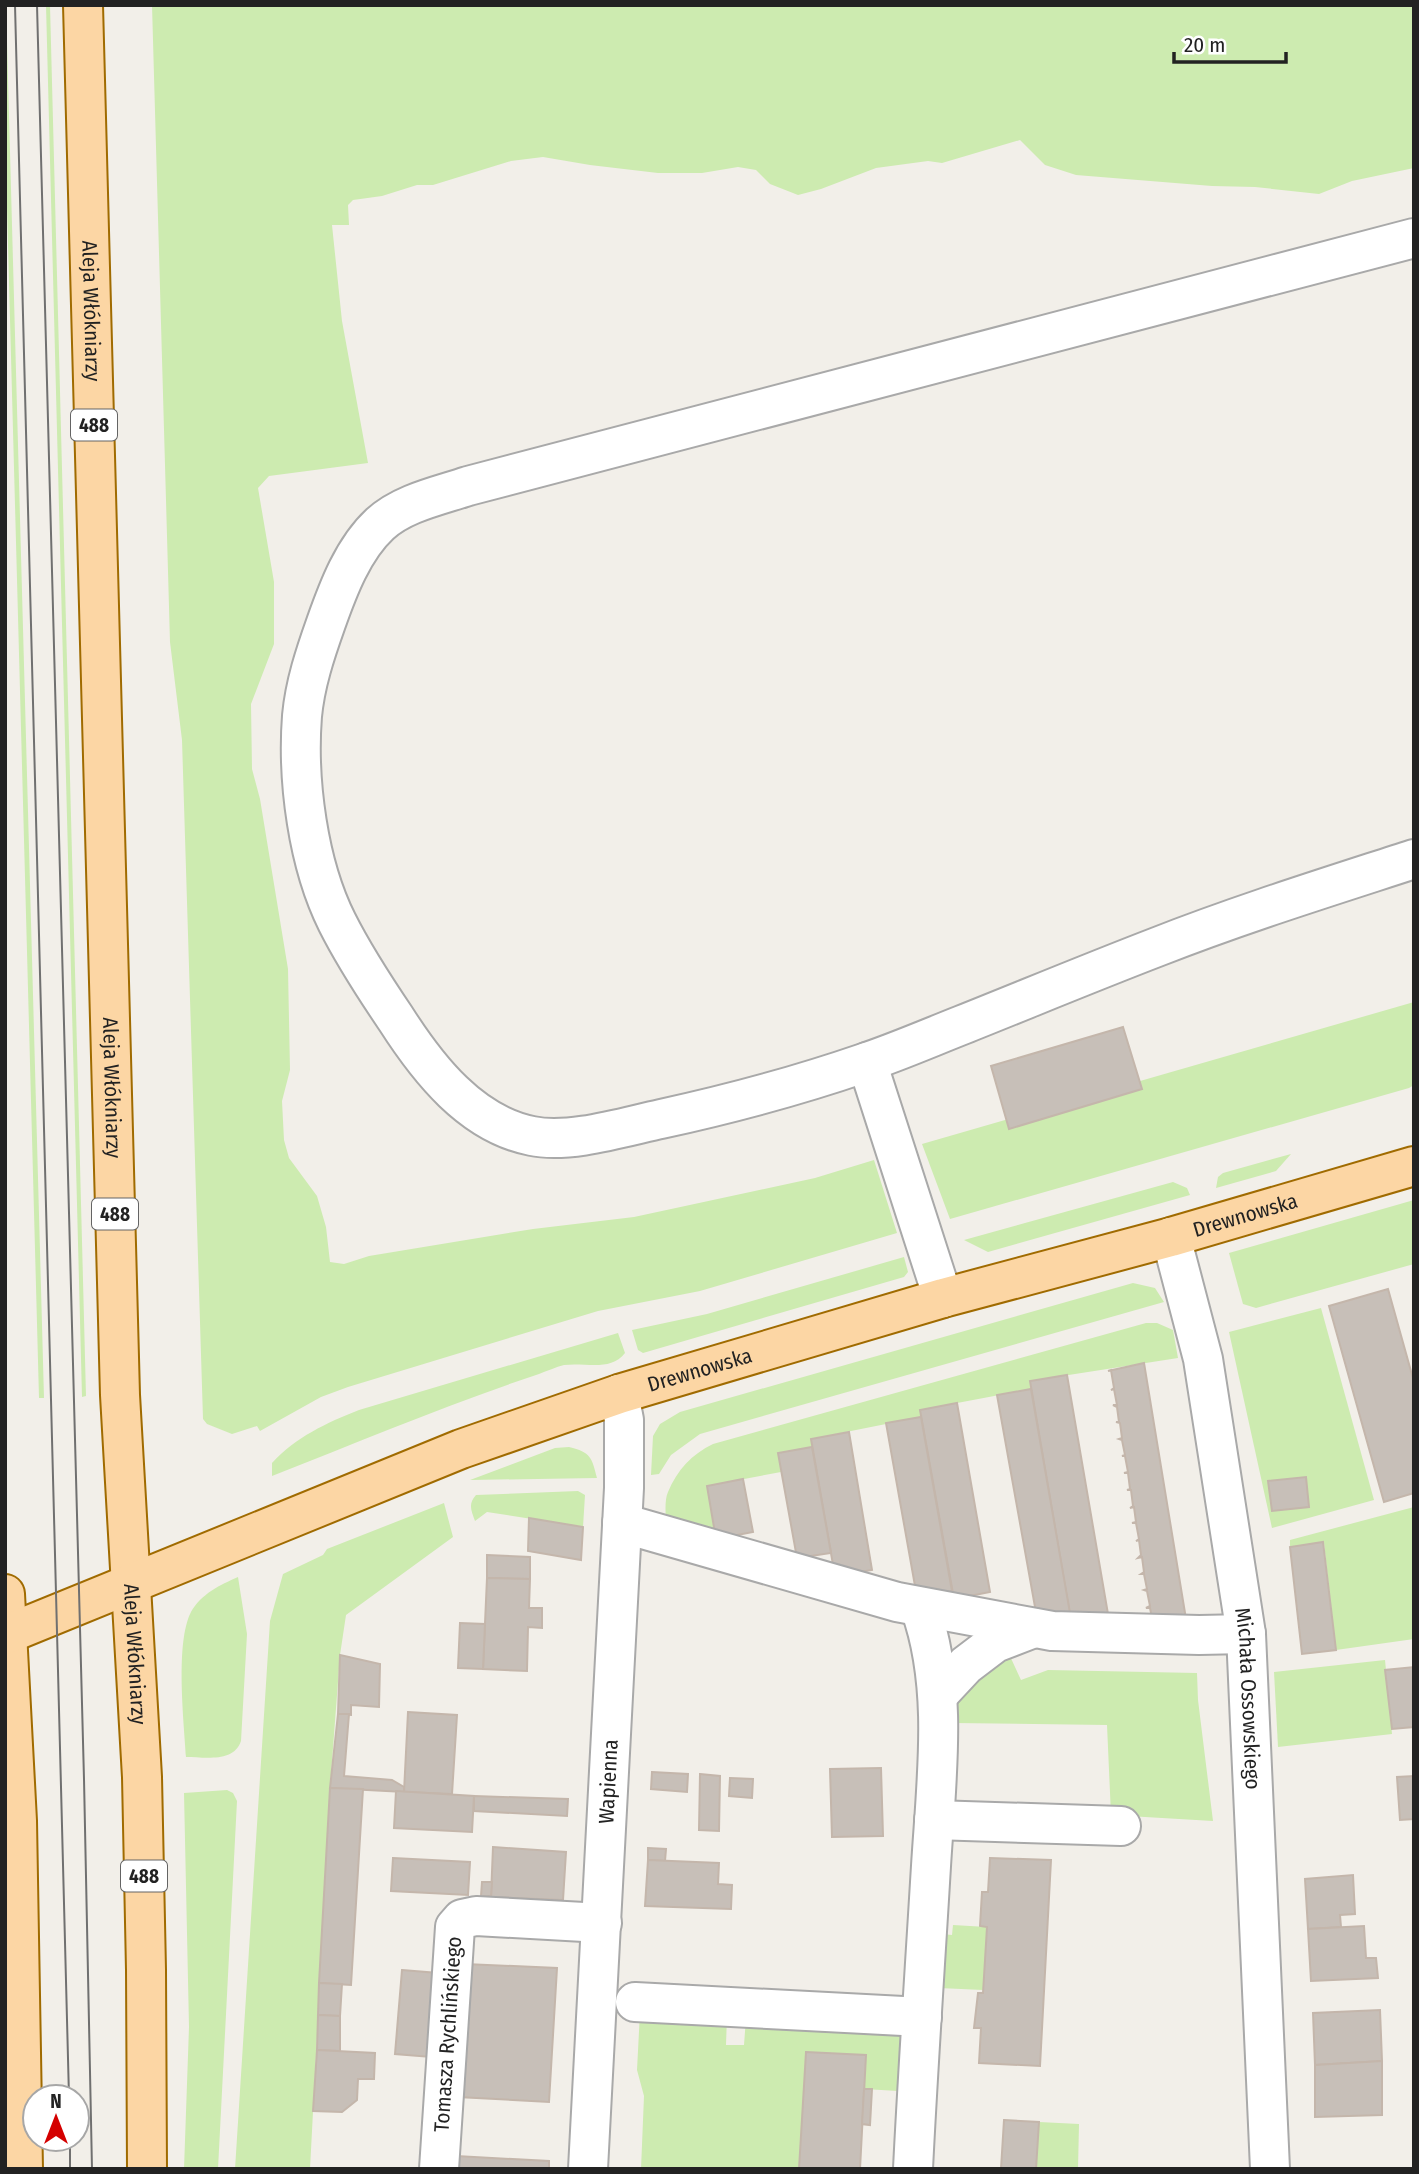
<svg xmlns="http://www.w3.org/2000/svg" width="1419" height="2174" viewBox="0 0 1419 2174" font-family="'Fira Sans Condensed',sans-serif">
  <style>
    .grass { fill: #cdebb0 }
    .building { fill: #c7bfb8; stroke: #c4b6ab; stroke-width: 2 }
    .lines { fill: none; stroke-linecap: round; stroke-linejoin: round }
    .minor-casing { stroke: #a9a9a9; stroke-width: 42 }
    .major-casing { stroke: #a06b00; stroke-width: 42 }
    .minor { stroke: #fff; stroke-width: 38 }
    .major { stroke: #fcd6a4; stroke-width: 38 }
    .tram { stroke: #707070; stroke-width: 2 }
    .labels { text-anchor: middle; stroke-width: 5; stroke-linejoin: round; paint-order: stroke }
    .shield { fill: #fff; stroke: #646464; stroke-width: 2 }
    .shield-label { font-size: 19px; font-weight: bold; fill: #222 }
    .street-label { font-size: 21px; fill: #222; stroke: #fff }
  </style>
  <rect width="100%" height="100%" fill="#f2efe9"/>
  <g class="grass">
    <path d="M5 5H6L44 1398H39L5 133Z"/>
    <path d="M46 5H50L86 1396 82 1397Z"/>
    <path d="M152 5H1414V168L1352 181 1319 194 1255 187 1212 186 1076 175 1045 165 1020 140 942 163 928 161 876 168 821 189 798 195 770 184 756 170 738 167 702 173H658L590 165 543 157 511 161 433 185H417L382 196 353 200 348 205 349 225H332L342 321 368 463 269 476 258 488 274 582V644L251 704 252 769 260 799 288 969 290 1070 282 1101 284 1140 289 1158 317 1196 326 1227 330 1262 344 1264 369 1256 533 1229 634 1217 815 1178 874 1160 897 1233 700 1291 598 1311 348 1387 321 1397 260 1431 257 1426 232 1434 207 1424 203 1419 182 740 170 642Z"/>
    <path d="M1414 1002V1085L1409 1088 950 1219 922 1144Z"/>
    <path d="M1291 1154 1276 1171 1216 1188 1218 1177 1223 1173Z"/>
    <path d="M1173 1182 1187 1188 1190 1195 988 1252 964 1240Z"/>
    <path d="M1414 1200V1264L1256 1308 1243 1304 1229 1253Z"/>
    <path d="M904 1257 908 1272 904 1277 643 1353 638 1350 632 1330 707 1314Z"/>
    <path d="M1133 1283 1155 1288 1164 1302 700 1434 671 1455 659 1474 651 1475 653 1436 660 1424 680 1412Z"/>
    <path d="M1321 1308 1374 1500 1272 1528 1229 1332Z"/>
    <path d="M1146 1323H1157L1173 1330 1178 1358 1030 1381 1031 1389 920 1410 921 1417 811 1439 812 1447 778 1453 781 1472 707 1486 716 1538 666 1525C666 1515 664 1501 668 1492 677 1470 692 1454 713 1444Z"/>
    <path d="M618 1333 625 1353C610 1372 586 1362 564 1365 556 1367 547 1371 539 1374 449 1404 361 1441 272 1476V1463C296 1437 326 1423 359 1410Z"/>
    <path d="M569 1447C591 1452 592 1458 597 1478L470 1480 555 1448Z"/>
    <path d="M578 1491 585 1495 583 1527 487 1512 475 1521C471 1510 468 1504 476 1495Z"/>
    <path d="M444 1503 453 1537 346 1615 340 1655 330 1788 310 2169H235L270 1621 283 1574 323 1555 327 1549Z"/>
    <path d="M1414 1507V1639L1336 1650 1324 1543 1290 1547V1540Z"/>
    <path d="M238 1577 247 1634 241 1741C234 1763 204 1757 186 1757 184 1721 175 1643 191 1612 201 1594 220 1585 238 1577Z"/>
    <path d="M1009 1654 1021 1680 1048 1670 1197 1673 1198 1700 1213 1821 1111 1815 1107 1725 953 1723 959 1699 970 1684Z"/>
    <path d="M1385 1660 1392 1734 1278 1747 1274 1672Z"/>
    <path d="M227 1790 233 1793 237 1801 218 2169H184L189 2027 184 1793Z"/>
    <path d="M953 1925 987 1927 983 1990 939 1988 942 1934 952 1935Z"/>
    <path d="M640 2012 727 2016 726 2045H744L746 2018 902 2022 898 2091 864 2089 866 2055 806 2052 799 2169H641L644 2096 637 2070Z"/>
    <path d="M1039 2122 1079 2124 1078 2169H1036Z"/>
  </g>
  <g class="building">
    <path d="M1123 1027 1142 1089 1009 1129 991 1066Z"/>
    <path d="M1388 1289 1414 1382V1493L1384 1502 1329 1306Z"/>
    <path d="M1144 1363 1186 1619 1153 1623 1150 1608H1146L1150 1606 1147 1591 1144 1590 1147 1589 1144 1574H1141L1144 1572 1142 1557 1138 1558 1141 1555 1139 1540 1136 1541 1139 1539 1136 1523H1132L1136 1522 1134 1507 1130 1508 1133 1506 1131 1490H1127L1130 1489 1128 1473H1124L1128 1472 1125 1456H1122L1125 1455 1122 1440 1119 1439 1122 1438 1120 1423 1116 1422H1119L1117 1407 1113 1405H1117L1114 1389 1111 1390 1114 1388 1111 1370 1108 1371Z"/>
    <path d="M1067 1375 1108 1614 1071 1621 1030 1381Z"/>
    <path d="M1031 1389 1070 1613 1037 1618 997 1395Z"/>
    <path d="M957 1403 990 1592 954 1599 920 1410Z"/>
    <path d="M921 1417 952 1591 917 1597 886 1423Z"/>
    <path d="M849 1432 872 1570 835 1576 811 1439Z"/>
    <path d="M812 1447 831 1553 797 1558 778 1453Z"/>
    <path d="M1306 1477 1309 1507 1272 1511 1268 1481Z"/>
    <path d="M743 1479 753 1532 716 1539 707 1486Z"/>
    <path d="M529 1518 583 1527 581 1560 528 1551Z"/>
    <path d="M1323 1542 1336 1650 1302 1654 1290 1547Z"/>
    <path d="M487 1555 530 1557V1579L487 1578Z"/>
    <path d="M487 1578 530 1579 529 1608H542V1628L528 1627 527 1671 483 1669Z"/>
    <path d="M460 1623 485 1624 483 1669 458 1668Z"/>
    <path d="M340 1655 380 1664 379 1707 351 1705V1715L338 1714Z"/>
    <path d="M1414 1667V1727L1392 1729 1385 1670Z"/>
    <path d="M408 1712 457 1715 452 1794 404 1792Z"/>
    <path d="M338 1714H349L344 1776 392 1780 404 1787V1792L330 1788Z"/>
    <path d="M881 1768 883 1836 832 1837 830 1769Z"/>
    <path d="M652 1772 688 1774 687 1792 651 1789Z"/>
    <path d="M700 1774 720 1776 719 1831 699 1830Z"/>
    <path d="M1414 1776V1819L1400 1820 1397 1777Z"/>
    <path d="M730 1778 753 1779 752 1798 729 1796Z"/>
    <path d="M330 1788 363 1789 351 1985 319 1983Z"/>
    <path d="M396 1791 474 1796 472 1832 394 1828Z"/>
    <path d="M474 1796 568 1799 567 1816 474 1811Z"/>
    <path d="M493 1847 566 1852 563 1900 491 1897Z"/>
    <path d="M648 1848 666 1849 665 1861 648 1860Z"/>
    <path d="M393 1858 470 1862 468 1895 391 1891Z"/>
    <path d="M990 1858 1051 1860 1040 2066 979 2063 981 2028H974L978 1993H983L987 1927 980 1926 982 1892H988Z"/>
    <path d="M648 1860 719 1863 718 1884 732 1885 731 1909 645 1906Z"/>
    <path d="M1353 1875 1355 1914 1340 1915 1341 1927 1308 1929 1305 1879Z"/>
    <path d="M482 1882H492L491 1896H481Z"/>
    <path d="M1364 1926 1366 1958H1376L1378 1978 1311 1981 1308 1929Z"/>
    <path d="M465 1964 557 1968 549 2102 458 2097Z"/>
    <path d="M402 1970 438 1973 431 2057 395 2054Z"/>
    <path d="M319 1983 342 1984 340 2016 318 2015Z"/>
    <path d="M1380 2010 1382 2061 1315 2065 1313 2013Z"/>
    <path d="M318 2015 340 2016V2051L317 2050Z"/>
    <path d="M317 2050 375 2053 374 2079H358L357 2100 342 2112 313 2111Z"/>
    <path d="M806 2052 866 2055 860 2169H799Z"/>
    <path d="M1382 2061V2115L1315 2117V2065Z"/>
    <path d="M864 2089H872L870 2125 862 2124Z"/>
    <path d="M1004 2120 1039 2122 1036 2169H1001Z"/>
    <path d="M456 2156 549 2161V2169H455Z"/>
  </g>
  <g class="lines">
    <g class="minor-casing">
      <g id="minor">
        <path d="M1414 238 468 486C438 496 403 503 380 524 353 549 338 589 326 623 315 654 305 684 302 716 297 781 308 864 337 922 354 956 375 988 396 1019 428 1069 471 1124 532 1136 569 1144 624 1127 661 1119 730 1104 797 1086 864 1063 897 1052 929 1038 962 1025 1027 999 1092 972 1157 947 1241 914 1328 887 1414 859"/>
        <path d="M867 1062 943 1298"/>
        <path id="s1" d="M1171 1237 1203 1359 1246 1634 1270 2169"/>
        <path d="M622 1523 897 1602 1052 1631 1199 1635 1246 1634"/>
        <path d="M938 1695 966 1665 995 1643 1034 1628"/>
        <path d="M934 1820 1121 1826"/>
        <path d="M635 2002 922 2017"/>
        <path id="s2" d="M439 2169 455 1927 462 1919 476 1916 602 1923"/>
        <path id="s3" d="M588 2169 624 1488V1420L619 1394"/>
        <path d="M913 2169C918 2068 925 1967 931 1866 936 1783 949 1687 920 1608"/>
      </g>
    </g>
    <g class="major-casing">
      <g id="major">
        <path id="s4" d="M83 5 120 1395 142 1777 146 1970 147 2169"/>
        <path d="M5 1594 17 1821 23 2169"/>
        <path id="s5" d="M5 1635 461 1449 619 1394 943 1298 1171 1237 1414 1166"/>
      </g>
    </g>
    <use href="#minor" class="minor"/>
    <use href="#major" class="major"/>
    <g class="tram">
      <path d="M15 5 69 2097"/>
      <path d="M37 5 84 1779 92 2169"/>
      <path d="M70 2169V2139"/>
    </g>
  </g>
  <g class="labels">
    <g class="shield">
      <rect x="71" y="409.5" width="46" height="31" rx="5"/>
      <rect x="92" y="1198.5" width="46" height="31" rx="5"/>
      <rect x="121" y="1860.5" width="46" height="31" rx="5"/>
    </g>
    <g class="shield-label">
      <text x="94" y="432">488</text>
      <text x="115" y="1221">488</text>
      <text x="144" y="1883">488</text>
    </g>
    <g class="street-label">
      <text dy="7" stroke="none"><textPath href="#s4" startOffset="306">Aleja Włókniarzy</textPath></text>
      <text dy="7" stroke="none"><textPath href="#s4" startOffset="1083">Aleja Włókniarzy</textPath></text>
      <text dy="7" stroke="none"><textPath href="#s5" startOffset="1311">Drewnowska</textPath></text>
      <text dy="7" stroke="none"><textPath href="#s5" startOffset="744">Drewnowska</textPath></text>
      <text dy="7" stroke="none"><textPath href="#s4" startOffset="1650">Aleja Włókniarzy</textPath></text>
      <text dy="7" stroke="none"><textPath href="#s1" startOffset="469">Michała Ossowskiego</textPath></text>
      <text dy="7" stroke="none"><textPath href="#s3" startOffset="388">Wapienna</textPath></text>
      <text dy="7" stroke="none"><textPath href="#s2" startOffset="135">Tomasza Rychlińskiego</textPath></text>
    </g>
  </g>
  <rect width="1419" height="2174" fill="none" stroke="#222222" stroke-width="14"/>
  <g transform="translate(56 2118)"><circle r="33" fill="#ffffff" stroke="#a7a7a7" stroke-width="2"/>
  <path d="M0-5L12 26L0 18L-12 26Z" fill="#d40000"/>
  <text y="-10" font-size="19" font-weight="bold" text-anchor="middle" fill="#222222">N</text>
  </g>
  <path d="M1174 52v10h112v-10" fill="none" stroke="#222222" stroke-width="3.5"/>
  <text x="1184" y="52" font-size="21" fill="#222222" stroke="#ffffff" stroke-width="5" paint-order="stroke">20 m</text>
</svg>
